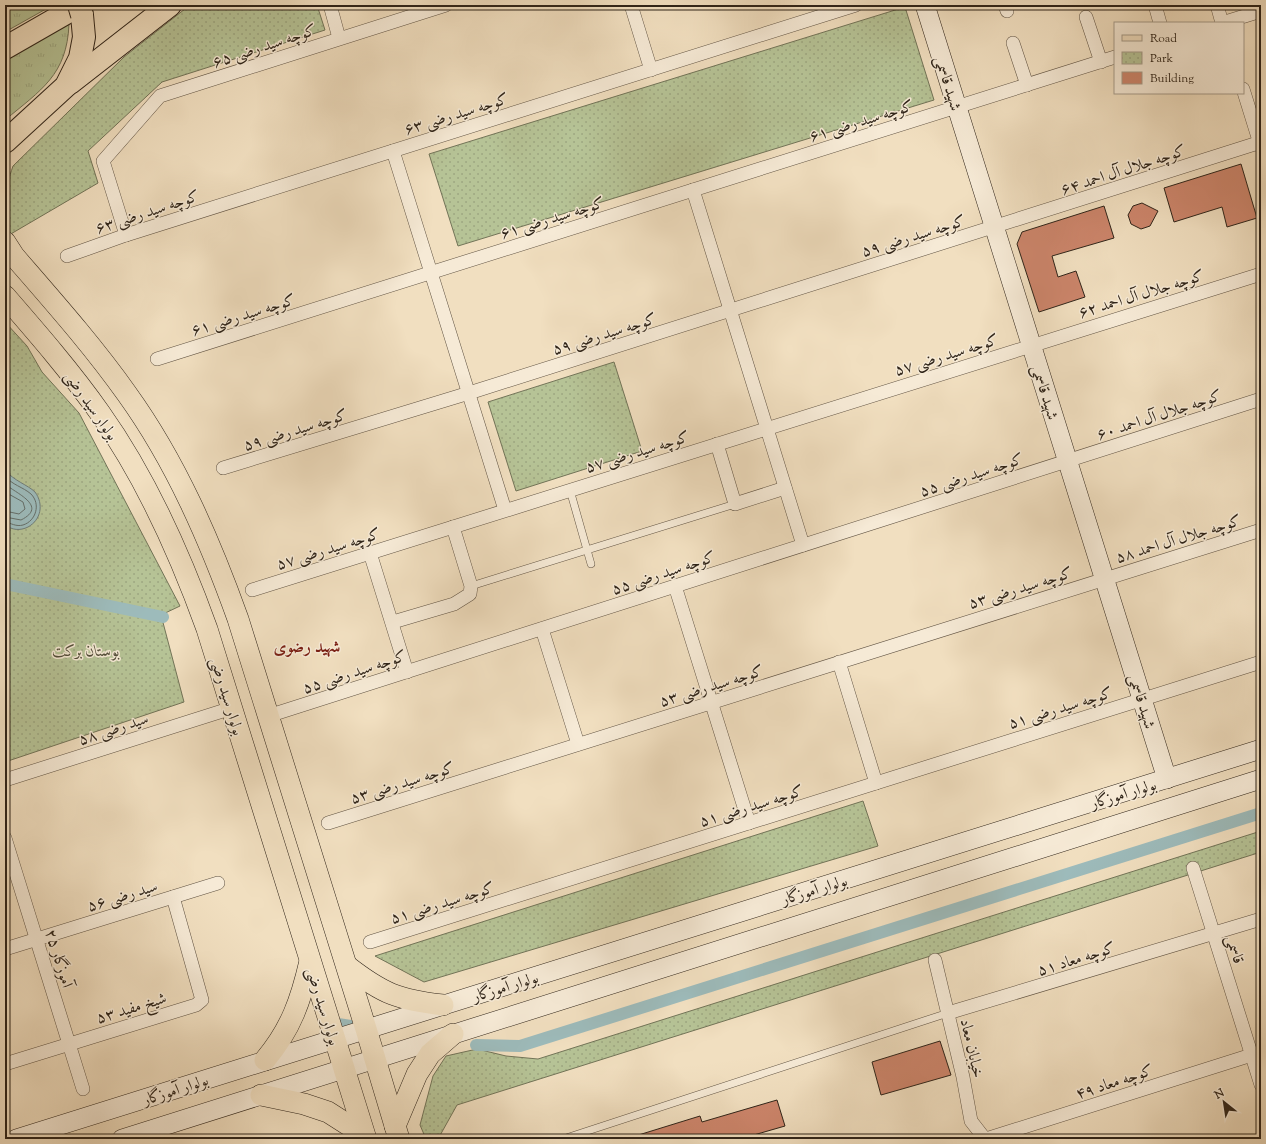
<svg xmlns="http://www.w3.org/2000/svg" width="1266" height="1144" viewBox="0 0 1266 1144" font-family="'Sorts Mill Goudy',Amiri,serif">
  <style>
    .grass { fill: url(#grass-tufts); stroke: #727458 }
    .park { fill: url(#park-dots); stroke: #727458 }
    .water { fill: #9dbbbb; stroke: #717f7a }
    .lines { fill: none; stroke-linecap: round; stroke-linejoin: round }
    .shore { stroke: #66706a; stroke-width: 1 }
    .canal { stroke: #9dbbbb; stroke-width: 12 }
    .building { fill: #cc856b; stroke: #2f2419 }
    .lane-casing { stroke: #605343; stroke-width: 8 }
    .street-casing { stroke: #605343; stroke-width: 14 }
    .secondary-casing { stroke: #2f2419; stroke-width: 20 }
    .primary-casing { stroke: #2f2419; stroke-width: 22 }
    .highway-casing { stroke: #2f2419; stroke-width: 24 }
    .lane { stroke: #f6ead6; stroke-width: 7 }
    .street { stroke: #f6ead6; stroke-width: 13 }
    .secondary { stroke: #f6ead6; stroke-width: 19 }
    .primary { stroke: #f1dfc0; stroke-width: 21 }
    .highway { stroke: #f1dfc0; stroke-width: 22 }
    .highway-bridge-casing { stroke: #2f2419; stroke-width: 24; stroke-linecap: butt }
    .highway-bridge { stroke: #f1dfc0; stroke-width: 22 }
    .labels { text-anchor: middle; stroke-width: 3; stroke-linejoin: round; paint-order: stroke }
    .street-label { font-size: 16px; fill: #2f2419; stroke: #f6ead6 }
    .park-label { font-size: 16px; font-style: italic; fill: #514c38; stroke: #f6ead6 }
    .neighbourhood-label { font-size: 17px; font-weight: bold; fill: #7a1f14; stroke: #f6ead6 }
  </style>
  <defs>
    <pattern id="grass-tufts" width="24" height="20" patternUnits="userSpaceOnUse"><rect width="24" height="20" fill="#b6c396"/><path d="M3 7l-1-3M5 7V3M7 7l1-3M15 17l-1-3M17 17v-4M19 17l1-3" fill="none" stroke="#9da781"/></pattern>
    <pattern id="park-dots" width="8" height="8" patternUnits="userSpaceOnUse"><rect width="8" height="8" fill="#b6c396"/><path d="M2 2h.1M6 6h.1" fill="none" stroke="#9da781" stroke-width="1.8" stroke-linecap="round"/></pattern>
  </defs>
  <rect width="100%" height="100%" fill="#f1dfc0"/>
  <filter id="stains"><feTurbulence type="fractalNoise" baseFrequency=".005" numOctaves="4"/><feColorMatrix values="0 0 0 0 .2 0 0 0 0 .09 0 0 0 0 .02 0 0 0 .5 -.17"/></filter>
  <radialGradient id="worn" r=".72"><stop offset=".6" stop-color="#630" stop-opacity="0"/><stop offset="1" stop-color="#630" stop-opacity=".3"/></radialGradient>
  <g class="grass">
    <path d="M11 5H53L5 32V8Z"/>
    <path d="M69 24C67 75 41 90 5 120V60Z"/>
  </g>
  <g class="park">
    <path d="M190 5H317L325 30 162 82 88 151 98 183 9 235C1 212 5 189 13 166L124 57Z"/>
    <path d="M905 7 934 100 458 246 429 154Z"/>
    <path d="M5 322 27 346 42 372 79 413 180 606 161 615 184 702 5 762Z"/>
    <path d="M614 362 642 451 516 491 488 402Z"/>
    <path d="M863 801 878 846 424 982 375 956Z"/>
    <path d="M1261 831V852L457 1105 438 1139H426L420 1125 433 1076 446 1056 477 1049 506 1056 538 1059Z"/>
  </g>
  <path class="water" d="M5 470C14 481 28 485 35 492 44 504 41 520 28 527 20 531 12 530 5 525Z"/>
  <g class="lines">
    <g class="shore">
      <path d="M5 476C12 485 23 487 31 494 41 504 36 521 23 525 16 527 11 523 5 522"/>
      <path d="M5 484C15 493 49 506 21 520L5 517"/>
      <path d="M5 492 23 502 25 509 19 514 5 511"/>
    </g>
    <g class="canal">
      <path d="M5 584 163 617"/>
      <path d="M338 1024 363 1028"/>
      <path d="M476 1045 520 1046 1261 813"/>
    </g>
  </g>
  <g class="building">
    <path d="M1241 164 1257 218 1227 227 1222 207 1174 222 1164 188Z"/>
    <path d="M1142 203 1158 211 1150 226 1141 229 1131 224 1128 215 1133 206Z"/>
    <path d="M1104 206 1114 238 1052 256 1058 277 1076 271 1085 297 1039 312 1017 244 1022 232Z"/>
    <path d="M940 1041 951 1075 881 1095 872 1062Z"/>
    <path d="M777 1100 785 1126 740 1139H633L632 1137 700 1116 702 1122Z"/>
  </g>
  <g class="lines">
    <g class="lane-casing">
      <g id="lane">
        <path d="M570 490 591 564"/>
        <path d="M471 586 735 504"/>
        <path d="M563 1139 948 1013"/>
      </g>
    </g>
    <g class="street-casing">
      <g id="street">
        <path d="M330 5 339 38"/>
        <path d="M631 5 651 70"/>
        <path d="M1005 5 1007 11"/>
        <path d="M1155 5 1160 23"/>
        <path d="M1217 5 1222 23"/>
        <path d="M1086 17 1101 62"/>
        <path d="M1222 23 1261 11"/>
        <path d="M1013 43 1027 85"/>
        <path d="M1243 89 1261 147"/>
        <path d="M393 151 505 510"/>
        <path d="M693 190 803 545"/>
        <path d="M126 235 103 161 160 96 446 5"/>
        <path d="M67 256 126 235 856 5"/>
        <path d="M157 359 1115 57"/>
        <path d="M717 444 735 504 785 488"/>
        <path d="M223 468 469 393 1261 142"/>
        <path d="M370 553 407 672"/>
        <path d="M675 586 749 823"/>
        <path d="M252 590 1261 274"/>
        <path d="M393 622 454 604 470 594 471 586 453 527"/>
        <path d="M542 629 578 744"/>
        <path d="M839 662 876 783"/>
        <path d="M268 716 1261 399"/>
        <path d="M5 780 232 708"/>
        <path d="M328 823 1261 530"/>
        <path d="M5 838 83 1089"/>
        <path d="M1193 868 1261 1085"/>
        <path d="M370 942 1261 662"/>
        <path d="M5 949 218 883"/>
        <path d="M935 960 963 1077 971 1121 985 1139"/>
        <path d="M948 1013 1261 919"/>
        <path d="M5 1064 196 1005 202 1000 173 897"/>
        <path d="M986 1139 1261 1052"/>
      </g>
    </g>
    <g class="secondary-casing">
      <g id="secondary">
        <path d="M925 5 1167 779"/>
        <path d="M16 1139 1261 749"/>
        <path d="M122 1139 1261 779"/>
      </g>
    </g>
    <g class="primary-casing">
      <g id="primary">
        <path d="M5 242 14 256C53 301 93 346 127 394 176 462 210 541 238 619L366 1029 399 1139"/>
        <path d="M5 296C38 334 71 372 100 413 147 479 180 554 207 629L366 1139"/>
        <path d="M347 966C383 994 399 1000 443 1005"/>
        <path d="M265 1060C291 1029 301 1000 310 961"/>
        <path d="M261 1095 304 1104 328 1112 364 1135"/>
        <path d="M395 1126 417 1074 430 1054 453 1034"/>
      </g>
    </g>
    <g class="highway-casing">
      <g id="highway">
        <path d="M5 48 80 5"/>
        <path d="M70 83 170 5"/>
        <path d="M5 142 66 86 80 58 84 37 82 15"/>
      </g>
    </g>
    <use href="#lane" class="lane"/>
    <use href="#street" class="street"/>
    <use href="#secondary" class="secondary"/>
    <use href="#primary" class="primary"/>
    <use href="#highway" class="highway"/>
    <g class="highway-bridge-casing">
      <path id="highway-bridge" d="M79 5 82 15"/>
    </g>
    <use href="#highway-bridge" class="highway-bridge"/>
  </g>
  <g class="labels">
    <g class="street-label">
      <text transform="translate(264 45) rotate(-18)" y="6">کوچه سید رضی ۶۵</text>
      <text transform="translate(949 83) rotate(73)" y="6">شهید قاسمی</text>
      <text transform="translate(456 113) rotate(-17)" y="6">کوچه سید رضی ۶۳</text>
      <text transform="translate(861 120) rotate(-17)" y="6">کوچه سید رضی ۶۱</text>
      <text transform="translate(1123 169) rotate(-18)" y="6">کوچه جلال آل احمد ۶۴</text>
      <text transform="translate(147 211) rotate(-18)" y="6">کوچه سید رضی ۶۳</text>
      <text transform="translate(552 217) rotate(-17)" y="6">کوچه سید رضی ۶۱</text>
      <text transform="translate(913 235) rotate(-17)" y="6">کوچه سید رضی ۵۹</text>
      <text transform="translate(1141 293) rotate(-17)" y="6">کوچه جلال آل احمد ۶۲</text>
      <text transform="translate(243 314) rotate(-17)" y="6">کوچه سید رضی ۶۱</text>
      <text transform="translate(604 333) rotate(-17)" y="6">کوچه سید رضی ۵۹</text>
      <text transform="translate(946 354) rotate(-17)" y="6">کوچه سید رضی ۵۷</text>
      <text transform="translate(1046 392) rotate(73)" y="6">شهید قاسمی</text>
      <text transform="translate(92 405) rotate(55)" y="6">بولوار سید رضی</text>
      <text transform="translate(1159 414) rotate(-18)" y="6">کوچه جلال آل احمد ۶۰</text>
      <text transform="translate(295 429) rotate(-17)" y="6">کوچه سید رضی ۵۹</text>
      <text transform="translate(637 451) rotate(-17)" y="6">کوچه سید رضی ۵۷</text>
      <text transform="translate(971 474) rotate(-18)" y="6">کوچه سید رضی ۵۵</text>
      <text transform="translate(1178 538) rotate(-17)" y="6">کوچه جلال آل احمد ۵۸</text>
      <text transform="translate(328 548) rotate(-17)" y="6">کوچه سید رضی ۵۷</text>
      <text transform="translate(663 572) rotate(-18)" y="6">کوچه سید رضی ۵۵</text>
      <text transform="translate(1020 587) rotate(-17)" y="6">کوچه سید رضی ۵۳</text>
      <text transform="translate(354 671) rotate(-18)" y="6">کوچه سید رضی ۵۵</text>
      <text transform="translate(711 685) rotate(-17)" y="6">کوچه سید رضی ۵۳</text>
      <text transform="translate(228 696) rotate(73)" y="6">بولوار سید رضی</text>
      <text transform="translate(1143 701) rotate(73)" y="6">شهید قاسمی</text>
      <text transform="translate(1060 707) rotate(-17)" y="6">کوچه سید رضی ۵۱</text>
      <text transform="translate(113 728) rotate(-18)" y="6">سید رضی ۵۸</text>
      <text transform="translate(402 782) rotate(-17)" y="6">کوچه سید رضی ۵۳</text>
      <text transform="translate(1123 793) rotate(-17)" y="6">بولوار آموزگار</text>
      <text transform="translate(751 805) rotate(-17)" y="6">کوچه سید رضی ۵۱</text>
      <text transform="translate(814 889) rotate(-17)" y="6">بولوار آموزگار</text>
      <text transform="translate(122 895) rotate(-17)" y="6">سید رضی ۵۶</text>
      <text transform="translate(442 902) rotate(-17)" y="6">کوچه سید رضی ۵۱</text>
      <text transform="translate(1236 949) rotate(73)" y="6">قاسمی</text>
      <text transform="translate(60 958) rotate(73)" y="6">آموزگار ۲۵</text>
      <text transform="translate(1076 958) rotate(-17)" y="6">کوچه معاد ۵۱</text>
      <text transform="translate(505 986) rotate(-17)" y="6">بولوار آموزگار</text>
      <text transform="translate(324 1006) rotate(73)" y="6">بولوار سید رضی</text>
      <text transform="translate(131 1007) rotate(-17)" y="6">شیخ مفید ۵۳</text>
      <text transform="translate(973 1048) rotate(77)" y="6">خیابان معاد</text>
      <text transform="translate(1114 1081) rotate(-18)" y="6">کوچه معاد ۴۹</text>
      <text transform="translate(175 1089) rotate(-18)" y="6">بولوار آموزگار</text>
    </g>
    <g class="park-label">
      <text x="86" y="656">بوستان برکت</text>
    </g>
    <g class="neighbourhood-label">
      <text x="307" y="652">شهید رضوی</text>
    </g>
  </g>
  <rect width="1266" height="1144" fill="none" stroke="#f1dfc0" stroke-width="20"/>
  <rect x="6" y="6" width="1254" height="1132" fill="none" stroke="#2f2419" stroke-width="2"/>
  <rect x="10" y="10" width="1246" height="1124" fill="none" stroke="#2f2419"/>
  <rect x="1114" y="22" width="130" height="72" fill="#f6ead6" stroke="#a69b8a"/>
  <rect x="1122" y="35" width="20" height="6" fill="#f1dfc0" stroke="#a69b8a"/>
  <text x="1150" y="42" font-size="12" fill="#2f2419">Road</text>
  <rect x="1122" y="52" width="20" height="12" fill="url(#park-dots)" stroke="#a69b8a"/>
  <text x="1150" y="62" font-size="12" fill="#2f2419">Park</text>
  <rect x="1122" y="72" width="20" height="12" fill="#cc856b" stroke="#a69b8a"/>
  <text x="1150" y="82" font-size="12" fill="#2f2419">Building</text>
  <g transform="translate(1224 1102) rotate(330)" stroke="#f6ead6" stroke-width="3" paint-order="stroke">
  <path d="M0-3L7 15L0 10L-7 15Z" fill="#2f2419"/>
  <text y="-6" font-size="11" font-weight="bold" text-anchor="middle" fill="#2f2419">N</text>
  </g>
  <rect width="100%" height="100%" filter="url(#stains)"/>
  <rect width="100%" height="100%" fill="url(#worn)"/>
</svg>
